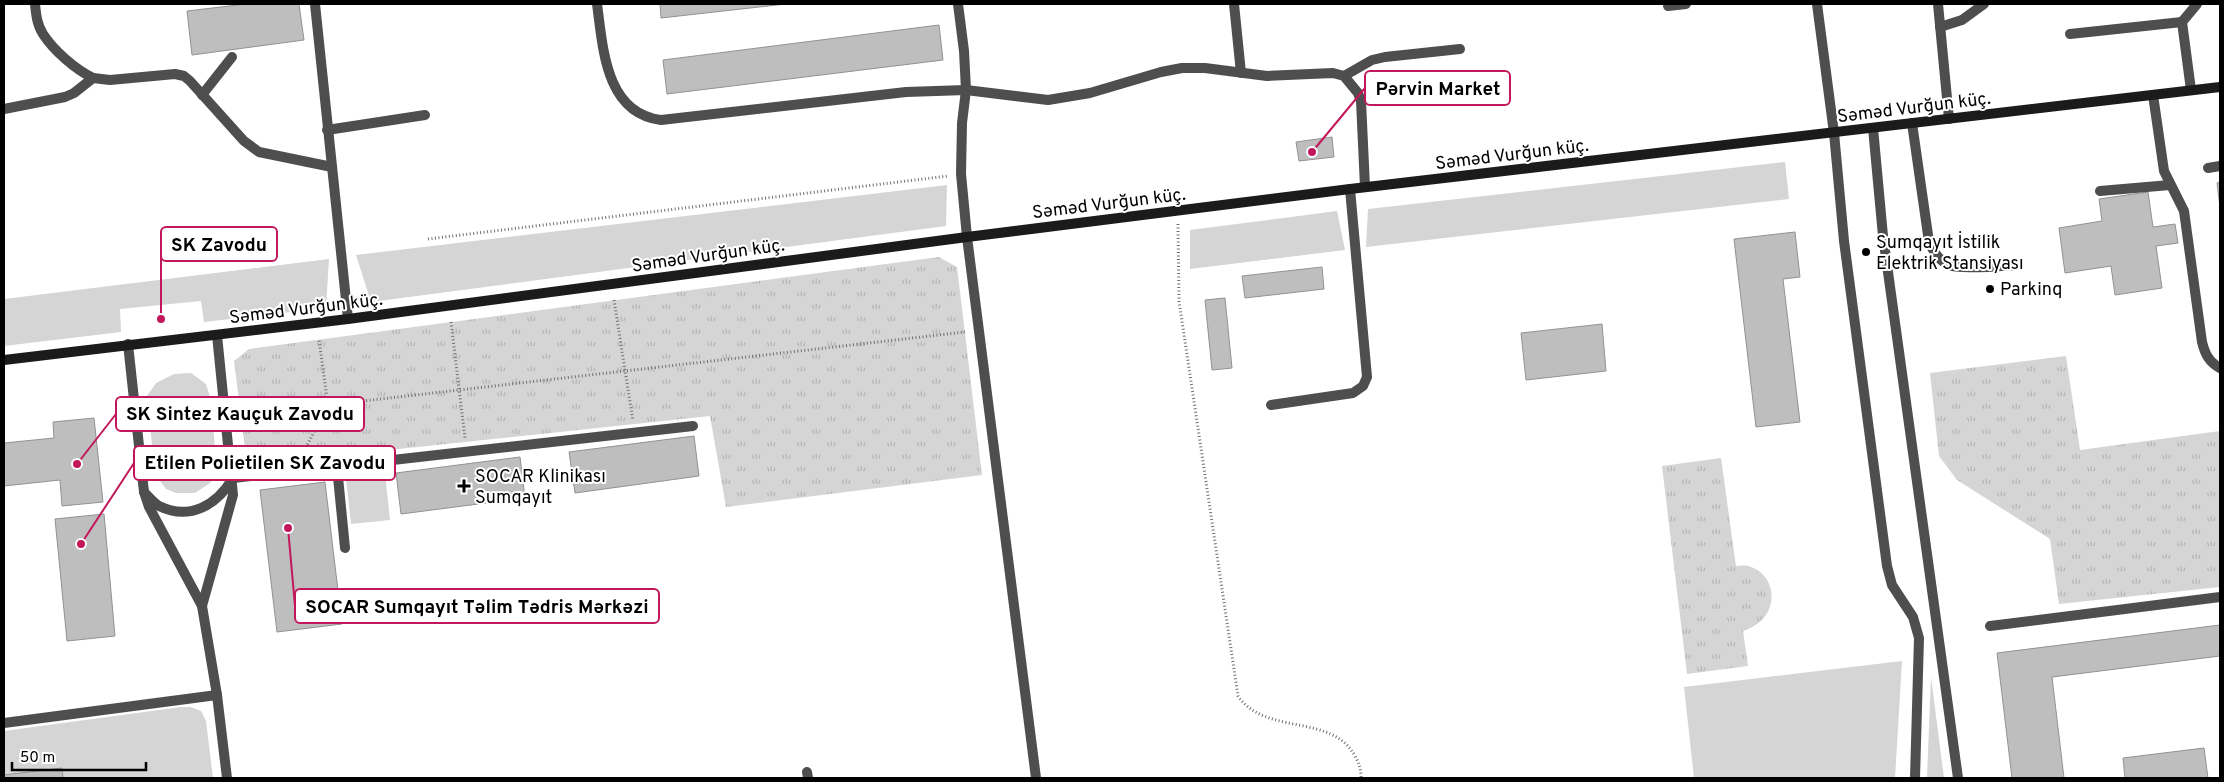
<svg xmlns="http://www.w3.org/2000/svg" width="2224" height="782" viewBox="0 0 2224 782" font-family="Overpass,sans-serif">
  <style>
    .grass { fill: #d5d5d5 }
    .park { fill: url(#park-tufts) }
    .building { fill: #bebebe; stroke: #929292 }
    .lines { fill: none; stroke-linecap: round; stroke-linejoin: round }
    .path { stroke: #707070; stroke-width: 3; stroke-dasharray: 1 2.5; stroke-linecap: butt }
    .service { stroke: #4e4e4e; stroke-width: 10 }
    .minor { stroke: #4e4e4e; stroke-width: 10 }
    .secondary { stroke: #1b1b1b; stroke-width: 10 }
    .poi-dot { fill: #000; stroke: #fff; stroke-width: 2 }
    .labels { text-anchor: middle; stroke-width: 4; stroke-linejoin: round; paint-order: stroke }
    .street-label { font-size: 18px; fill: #000; stroke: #fff }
    .poi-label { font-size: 18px; fill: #000; stroke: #fff; text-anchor: start }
    .leader { fill: none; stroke: #c2185b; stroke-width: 2 }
    .callout-dot { fill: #c2185b; stroke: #fff; stroke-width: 2 }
    .callout { fill: #fff; stroke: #c2185b; stroke-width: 2 }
    .callout-label { font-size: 19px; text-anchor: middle; font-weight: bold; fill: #000 }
  </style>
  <defs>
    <pattern id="park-tufts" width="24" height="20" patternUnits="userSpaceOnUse" patternTransform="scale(1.25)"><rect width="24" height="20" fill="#d5d5d5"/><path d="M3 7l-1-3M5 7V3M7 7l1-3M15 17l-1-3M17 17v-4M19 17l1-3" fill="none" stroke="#b5b5b5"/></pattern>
  </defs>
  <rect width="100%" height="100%" fill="#fff"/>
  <g class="grass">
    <path d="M1785 162 1789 199 1366 247 1368 209Z"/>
    <path d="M947 185 946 226 371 302 356 255Z"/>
    <path d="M1337 211 1345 250 1190 269V230Z"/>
    <path d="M329 259 326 308 204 322 201 301 120 309 121 332 4 346V299Z"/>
    <path d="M191 373 206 384 211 400 217 473 210 483 195 493H176L166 489 155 474 147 396 156 383 174 374Z"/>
    <path d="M385 474 390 520 351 524 346 478Z"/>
    <path d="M1902 661 1895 778H1694L1684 687Z"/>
    <path d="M1931 677 1944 778H1927Z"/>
    <path d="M181 707H191L201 711 206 721 213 778H63L62 768 4 775V731Z"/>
  </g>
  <g class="park">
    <path d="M939 257 957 267 982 475 726 507 710 416 247 465 234 361 249 349Z"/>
    <path d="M2066 356 2080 450 2220 431V587L2059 604 2050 539 1957 480 1939 456 1930 373Z"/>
    <path d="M1721 458 1736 566C1739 566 1744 565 1748 566 1775 573 1780 608 1757 624 1753 627 1748 629 1743 631L1748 666 1687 674 1662 466Z"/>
  </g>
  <g class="building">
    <path d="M246 4H299L304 40 192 55 187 11Z"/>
    <path d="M660 4H786L661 18Z"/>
    <path d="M939 25 943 60 667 94 663 60Z"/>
    <path d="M1332 137 1334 157 1299 161 1296 142Z"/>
    <path d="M2220 182V207L2217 183Z"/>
    <path d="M2148 192 2153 227 2175 224 2178 243 2156 246 2162 288 2115 295 2111 266 2065 273 2059 228 2102 221 2099 199Z"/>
    <path d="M1795 232 1800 277 1783 279 1800 422 1756 427 1734 239Z"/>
    <path d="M1322 267 1324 289 1245 298 1242 276Z"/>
    <path d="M1225 298 1232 368 1212 370 1205 300Z"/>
    <path d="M1602 324 1606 371 1526 380 1521 333Z"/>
    <path d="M94 418 103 502 62 506 60 480 4 486V443L54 438 53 422Z"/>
    <path d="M694 436 699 476 575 493 569 452Z"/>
    <path d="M520 457 525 498 401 514 396 473Z"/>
    <path d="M325 482 342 624 277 632 260 490Z"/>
    <path d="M104 514 115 636 67 641 55 519Z"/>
    <path d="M2220 625V656L2052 677 2064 778H2012L1997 653Z"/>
    <path d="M2204 748 2208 778H2125L2123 758Z"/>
    <path d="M62 768 63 778H4V775Z"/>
  </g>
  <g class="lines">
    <g class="path">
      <path d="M1178 224 1179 301 1238 696C1265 736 1332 713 1355 756 1359 764 1361 769 1361 778"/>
      <path d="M428 239 948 176"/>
      <path d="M614 300 633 421"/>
      <path d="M451 322 465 438"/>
      <path d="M241 415 965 332"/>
      <path d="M301 457 328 405 319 340"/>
    </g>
    <g class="service">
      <path d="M958 4 964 51 966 90 962 123 961 174 967 237 1036 778"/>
      <path d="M202 95 232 57"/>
      <path d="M2153 95 2164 171 2184 211 2202 342C2205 354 2209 362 2220 368"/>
      <path d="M1912 123 1929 242C1933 251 1939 260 1948 265 1959 270 2001 266 2015 265"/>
      <path d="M1873 128 1883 236 1958 778"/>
      <path d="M1834 133 1844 241 1887 566 1892 585 1913 617 1919 638 1915 778"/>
      <path d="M2208 168 2220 166"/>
      <path d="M2100 191 2170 185"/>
      <path d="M128 344 144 492 149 507 202 606 233 495 217 335"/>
      <path d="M1271 405 1353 393 1363 386 1367 377 1350 189"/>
      <path d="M337 467 345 548"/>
      <path d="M144 492C149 497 154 503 159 506 190 521 217 505 233 478L693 426"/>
      <path d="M202 606 217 695 227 778"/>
      <path d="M1990 626 2220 597"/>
      <path d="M4 723 217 695"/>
      <path d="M807 772 808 778"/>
    </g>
    <g class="minor">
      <path d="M35 4C36 14 37 25 43 34 54 51 75 69 93 78"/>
      <path d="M315 4 348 319"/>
      <path d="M597 4C603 47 605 113 661 120L906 92 966 90 1048 100 1090 93 1161 72 1182 68H1205L1267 76 1333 73 1344 76 1358 93 1361 101 1365 187"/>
      <path d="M1234 4 1241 73"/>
      <path d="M1817 4 1834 133"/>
      <path d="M1938 4 1949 119"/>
      <path d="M1668 6 1686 4"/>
      <path d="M1940 27 1962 20 1984 4"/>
      <path d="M2070 34 2182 22"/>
      <path d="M1344 76 1372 60 1385 57 1460 49"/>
      <path d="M2191 90 2182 22 2197 4"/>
      <path d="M4 109 65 97 74 93 93 78 110 80 175 74 184 76 190 81 244 141 259 152 332 167"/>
      <path d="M327 130 425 115"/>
    </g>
    <path class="secondary" d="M4 360 348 319 967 237 1350 189 2220 87"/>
  </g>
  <g class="poi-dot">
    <circle cx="1866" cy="252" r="5"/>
    <circle cx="1990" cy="289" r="5"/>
    <path d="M461.5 478.5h5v5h5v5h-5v5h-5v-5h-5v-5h5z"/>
  </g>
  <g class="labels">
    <g class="street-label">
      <text transform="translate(1914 107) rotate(-7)" y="6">Səməd Vurğun küç.</text>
      <text transform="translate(1512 154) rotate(-7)" y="6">Səməd Vurğun küç.</text>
      <text transform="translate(1109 203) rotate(-7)" y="6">Səməd Vurğun küç.</text>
      <text transform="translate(708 255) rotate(-8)" y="6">Səməd Vurğun küç.</text>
      <text transform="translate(306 308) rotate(-7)" y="6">Səməd Vurğun küç.</text>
    </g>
    <g class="poi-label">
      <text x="1876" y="248">Sumqayıt İstilik<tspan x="1876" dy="21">Elektrik Stansiyası</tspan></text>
      <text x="2000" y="295">Parkinq</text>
      <text x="475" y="482">SOCAR Klinikası<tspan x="475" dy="21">Sumqayıt</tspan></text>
    </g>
  </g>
  <path class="leader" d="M1312 152L1365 88M161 319L161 244M77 464L116 414M81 544L134 463M288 528L295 606"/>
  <g class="callout-dot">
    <circle cx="1312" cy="152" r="5"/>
    <circle cx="161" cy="319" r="5"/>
    <circle cx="77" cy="464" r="5"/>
    <circle cx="81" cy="544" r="5"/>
    <circle cx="288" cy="528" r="5"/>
  </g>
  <g class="callout">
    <rect x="1365" y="71" width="145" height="34" rx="5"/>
    <rect x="161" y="227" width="116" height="34" rx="5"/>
    <rect x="116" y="397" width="248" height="34" rx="5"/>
    <rect x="134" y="446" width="261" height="34" rx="5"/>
    <rect x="295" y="589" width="364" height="34" rx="5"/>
  </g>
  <g class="callout-label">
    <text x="1438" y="95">Pərvin Market</text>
    <text x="219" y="251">SK Zavodu</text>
    <text x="240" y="420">SK Sintez Kauçuk Zavodu</text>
    <text x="265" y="469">Etilen Polietilen SK Zavodu</text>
    <text x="477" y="613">SOCAR Sumqayıt Təlim Tədris Mərkəzi</text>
  </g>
  <rect width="2224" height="782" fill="none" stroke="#000000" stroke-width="10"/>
  <path d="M12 762v8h134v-8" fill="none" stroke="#000000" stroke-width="2.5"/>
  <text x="20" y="762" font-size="15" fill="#000000" stroke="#ffffff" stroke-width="4" paint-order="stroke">50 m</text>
</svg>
